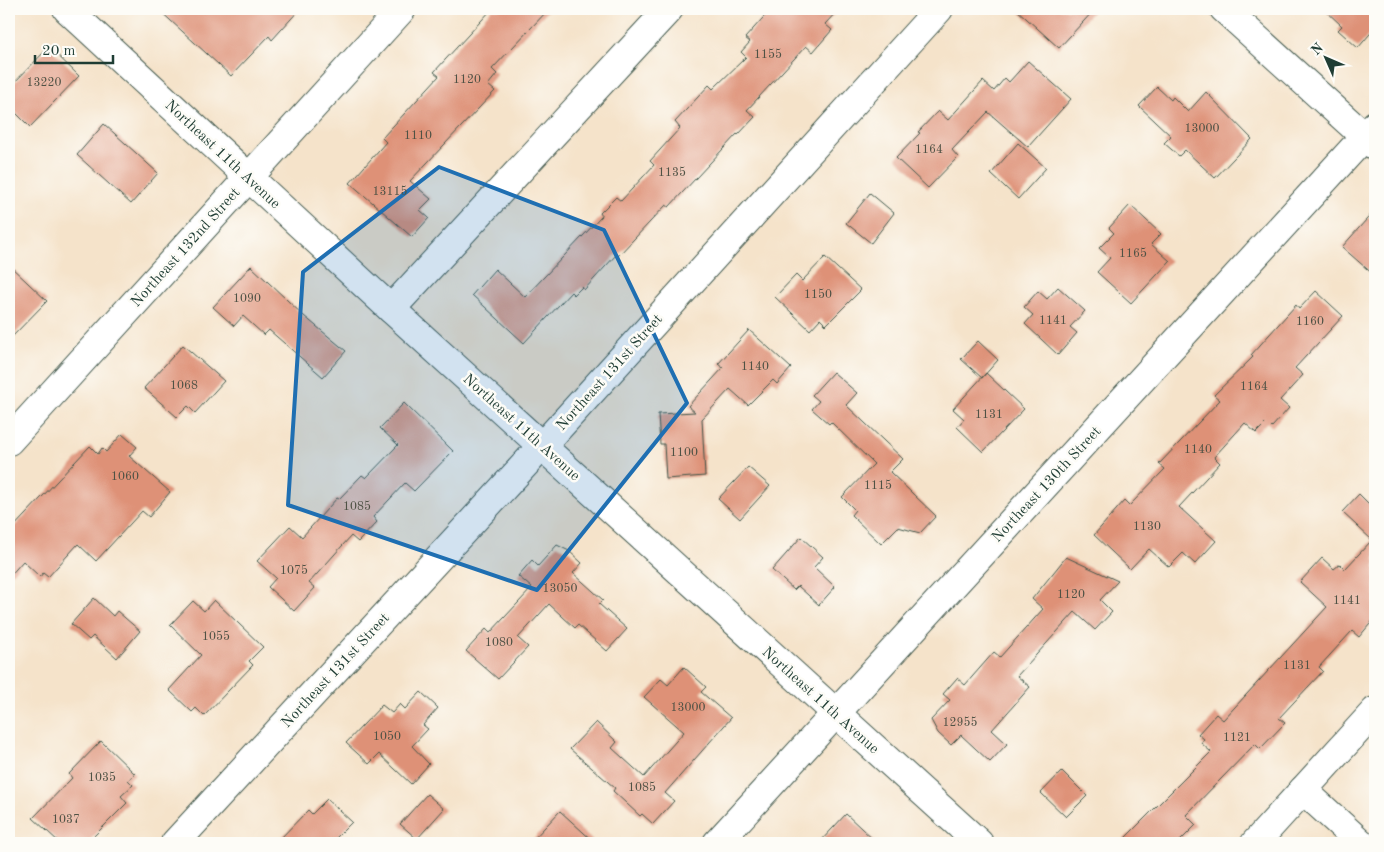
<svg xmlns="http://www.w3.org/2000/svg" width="1384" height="852" viewBox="0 0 1384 852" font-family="'Old Standard TT',serif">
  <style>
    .building { fill: #de9177 }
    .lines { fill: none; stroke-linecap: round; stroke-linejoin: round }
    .minor-casing { stroke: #3f564a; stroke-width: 30 }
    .minor { stroke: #fff; stroke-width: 28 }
    .marked { fill: #1f6fb2; fill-opacity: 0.2; stroke: #1f6fb2; stroke-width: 4; stroke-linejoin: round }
    .labels { text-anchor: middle; stroke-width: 5; stroke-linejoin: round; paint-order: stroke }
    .number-label { font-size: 12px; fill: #4f5245 }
    .street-label { font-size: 15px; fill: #1f3d34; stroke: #fdfcf7 }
  </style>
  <rect width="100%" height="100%" fill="#fdfcf7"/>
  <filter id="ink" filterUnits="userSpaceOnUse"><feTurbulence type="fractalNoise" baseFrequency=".02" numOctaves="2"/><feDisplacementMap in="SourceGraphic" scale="10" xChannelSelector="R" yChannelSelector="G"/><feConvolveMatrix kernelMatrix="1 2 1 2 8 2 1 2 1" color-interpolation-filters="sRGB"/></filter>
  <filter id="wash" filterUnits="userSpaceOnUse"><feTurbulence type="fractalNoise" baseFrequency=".0096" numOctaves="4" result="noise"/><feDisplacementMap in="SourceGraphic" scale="20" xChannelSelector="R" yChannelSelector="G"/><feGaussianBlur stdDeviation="1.12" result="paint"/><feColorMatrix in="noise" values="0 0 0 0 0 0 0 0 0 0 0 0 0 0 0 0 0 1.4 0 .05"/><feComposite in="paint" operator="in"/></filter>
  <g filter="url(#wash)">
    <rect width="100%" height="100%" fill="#f5e3ca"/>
    <g id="blocks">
      <g class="building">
        <path d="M158 9H300L272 40 269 36 231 76Z"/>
        <path d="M492 9H549L492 69 497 74 488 85 495 91 410 181 431 199 420 210 429 218 412 237 350 183 386 142 382 138 439 76 434 72Z"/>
        <path d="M771 9H839L825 24 832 30 813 52 806 46 747 110 755 117 738 135 737 134 669 207 666 205 618 256 616 255 584 290 582 287 574 295 571 292 524 343 472 295 495 269 525 297 602 216 600 213 616 197 621 201 654 165 650 161 680 128 675 122 709 85 713 89 746 57 741 52 750 42 745 38Z"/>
        <path d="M1016 9H1095L1059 48Z"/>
        <path d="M1324 9H1375V28L1358 48 1338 30 1342 26Z"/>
        <path d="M49 47 79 76 30 127 9 106V88Z"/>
        <path d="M1028 61 1071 99 1028 147 988 112 952 150 958 157 928 188 896 158 920 133 918 132 938 111 948 120 983 81 994 91 1005 78 1009 82Z"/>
        <path d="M1157 87 1171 100 1173 97 1188 112 1206 92 1252 139 1215 178 1185 150 1179 156 1164 143 1171 136 1139 106Z"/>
        <path d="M104 124 158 173 131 204 77 155Z"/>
        <path d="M1018 143 1046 168 1018 199 991 174Z"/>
        <path d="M870 193 894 213 871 243 846 223Z"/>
        <path d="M1130 205 1161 234 1151 244 1170 261 1131 303 1097 272 1110 258 1099 248 1114 233 1109 228Z"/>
        <path d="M1375 210V276L1342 247Z"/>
        <path d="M825 257 861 290 826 325 820 319 810 330 775 297 796 275 802 281Z"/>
        <path d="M9 265 47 301 9 340Z"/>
        <path d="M251 266 304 316 346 351 323 377 269 330 264 335 243 316 234 326 213 307Z"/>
        <path d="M1058 287 1085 311 1070 327 1077 333 1058 355 1025 324 1033 315 1024 307 1038 291 1047 299Z"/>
        <path d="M1316 291 1343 316 1295 368 1303 375 1280 400 1289 408 1272 427 1267 422 1256 433 1245 423 1214 457 1220 463 1179 507 1216 541 1195 564 1183 553 1169 567 1149 549 1130 569 1094 535 1124 501 1129 506 1165 469 1159 464 1220 400 1214 395 1253 357 1251 355 1296 305 1299 309Z"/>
        <path d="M749 330 791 368 777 384 773 380 748 405 730 389 702 419 705 476 666 479 664 444H660L658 414 695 412 688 406 723 368 718 364Z"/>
        <path d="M978 341 998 360 982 378 961 359Z"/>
        <path d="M183 345 224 381 195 413 188 406 177 417 144 388Z"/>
        <path d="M833 372 857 393 846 405 903 459 890 472 936 516 920 533 898 527 881 544 851 515 855 510 842 497 874 464 831 422 829 424 812 409 819 401 812 395Z"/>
        <path d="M986 373 1024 409 983 452 957 427 964 419 953 409Z"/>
        <path d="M404 403 453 451 414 491 405 483 373 517 377 522 358 542 351 536 309 583 315 588 294 611 268 587 276 578 257 561 290 526 302 537 337 498 339 499 362 475 366 478 398 445 380 428Z"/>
        <path d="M122 434 137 447 129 456 170 492 149 517 142 511 96 561 78 544 48 577 43 573 40 577 23 561 9 577V532L90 446 98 454 102 448 106 452Z"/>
        <path d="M748 467 770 486 740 519 718 499Z"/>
        <path d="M1359 494 1375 510V618L1359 637 1352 631 1319 667 1323 671 1279 718 1285 723 1260 749 1255 744 1186 815 1196 825 1178 843H1120L1211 752 1201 743 1204 739 1198 734 1216 714 1223 720 1327 607 1300 582 1322 558 1334 569 1340 564 1345 569 1372 540 1342 512Z"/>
        <path d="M801 537 823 557 814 567 835 587 819 605 798 586 794 590 772 570Z"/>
        <path d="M557 545 569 551 582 563 573 573 603 600 599 604 627 629 607 651 578 625 575 628 549 604 518 638 528 647 498 679 466 651 486 629 490 633 532 588 518 576 532 560 538 566Z"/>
        <path d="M1066 557 1118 581 1100 600 1112 612 1095 630 1075 612 1017 676 1030 687 992 730 1007 744 990 762 961 735 951 745 938 733 931 720 950 700 943 694 957 678 965 685 994 652 1000 657 1043 609 1032 599Z"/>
        <path d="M94 598 113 616 117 611 140 631 117 658 93 636 89 640 71 624Z"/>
        <path d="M214 600 263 647 249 661 253 665 204 716 196 708 192 712 169 690 201 655 170 625 193 601 204 611Z"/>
        <path d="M684 667 706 687 701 692 731 718 665 793 674 801 653 824 642 814 640 816 613 791 615 788 570 749 596 722 617 742 612 748 644 777 684 732 644 697 661 679 668 685Z"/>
        <path d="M421 692 438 708 423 725 428 729 412 746 429 764 411 784 379 754 369 764 346 743 382 705 392 713 400 704 405 709Z"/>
        <path d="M101 741 135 774 128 780 133 785 121 796 127 803 87 843H60L33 818 72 778 69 774Z"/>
        <path d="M1062 771 1087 796 1066 817 1041 793Z"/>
        <path d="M427 794 444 809 417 839 400 824Z"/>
        <path d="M327 799 352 822 331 843H276L308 810 312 814Z"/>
        <path d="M560 811 595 843H530Z"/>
        <path d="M846 814 877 843H819Z"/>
      </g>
    </g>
  </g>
  <g filter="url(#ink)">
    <use href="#blocks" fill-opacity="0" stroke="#3f564a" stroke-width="1"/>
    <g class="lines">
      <g class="minor-casing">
        <g id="minor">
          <path d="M67 9 391 309 979 843"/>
          <path d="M1224 9 1375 146"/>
          <path d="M391 309 669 9"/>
          <path d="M9 441 402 9"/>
          <path d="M1303 790 1361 843"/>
          <path d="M175 843 543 445 939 9"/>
          <path d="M717 843 1375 125"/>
          <path d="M1255 843 1375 711"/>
        </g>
      </g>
      <use href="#minor" class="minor"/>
    </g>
  </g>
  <path class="marked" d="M439 167 604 230 687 403 537 590 288 505 303 272Z"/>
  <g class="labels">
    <g class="number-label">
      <text x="768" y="58">1155</text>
      <text x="467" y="83">1120</text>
      <text x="44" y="86">13220</text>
      <text x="1202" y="132">13000</text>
      <text x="418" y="139">1110</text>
      <text x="929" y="153">1164</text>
      <text x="672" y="176">1135</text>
      <text x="390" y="195">13115</text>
      <text x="1133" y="257">1165</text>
      <text x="818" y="298">1150</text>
      <text x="247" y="302">1090</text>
      <text x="1053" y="324">1141</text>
      <text x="1310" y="325">1160</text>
      <text x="755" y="370">1140</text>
      <text x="184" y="389">1068</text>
      <text x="1254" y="390">1164</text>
      <text x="989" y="418">1131</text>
      <text x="1198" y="453">1140</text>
      <text x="684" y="456">1100</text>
      <text x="125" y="480">1060</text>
      <text x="878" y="489">1115</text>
      <text x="357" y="510">1085</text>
      <text x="1147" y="530">1130</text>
      <text x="294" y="574">1075</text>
      <text x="560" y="592">13050</text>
      <text x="1071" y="598">1120</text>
      <text x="1347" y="604">1141</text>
      <text x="216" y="640">1055</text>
      <text x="499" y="646">1080</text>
      <text x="1297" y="669">1131</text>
      <text x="688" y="711">13000</text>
      <text x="960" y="726">12955</text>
      <text x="387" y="740">1050</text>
      <text x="1237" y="741">1121</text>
      <text x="102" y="781">1035</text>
      <text x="642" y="791">1085</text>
      <text x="66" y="823">1037</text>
    </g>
    <g class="street-label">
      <text transform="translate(223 154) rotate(43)" y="5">Northeast 11th Avenue</text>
      <text transform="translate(185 247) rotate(-48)" y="5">Northeast 132nd Street</text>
      <text transform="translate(609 372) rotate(-48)" y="5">Northeast 131st Street</text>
      <text transform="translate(522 427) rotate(42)" y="5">Northeast 11th Avenue</text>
      <text transform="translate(1046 484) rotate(-47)" y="5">Northeast 130th Street</text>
      <text transform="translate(335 670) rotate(-47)" y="5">Northeast 131st Street</text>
      <text transform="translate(821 700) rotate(42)" y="5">Northeast 11th Avenue</text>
    </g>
  </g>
  <rect width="1384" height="852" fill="none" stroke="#fdfcf7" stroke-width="30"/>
  <g transform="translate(1326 58) rotate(315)" stroke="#fdfcf7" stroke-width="4" paint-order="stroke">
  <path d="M0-4L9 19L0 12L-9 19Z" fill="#1f3d34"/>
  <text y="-8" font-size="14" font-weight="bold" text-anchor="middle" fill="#1f3d34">N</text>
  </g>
  <path d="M35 55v8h78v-8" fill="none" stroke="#1f3d34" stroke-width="2.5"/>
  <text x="42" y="55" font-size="15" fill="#1f3d34" stroke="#fdfcf7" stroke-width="4" paint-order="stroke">20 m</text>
</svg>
